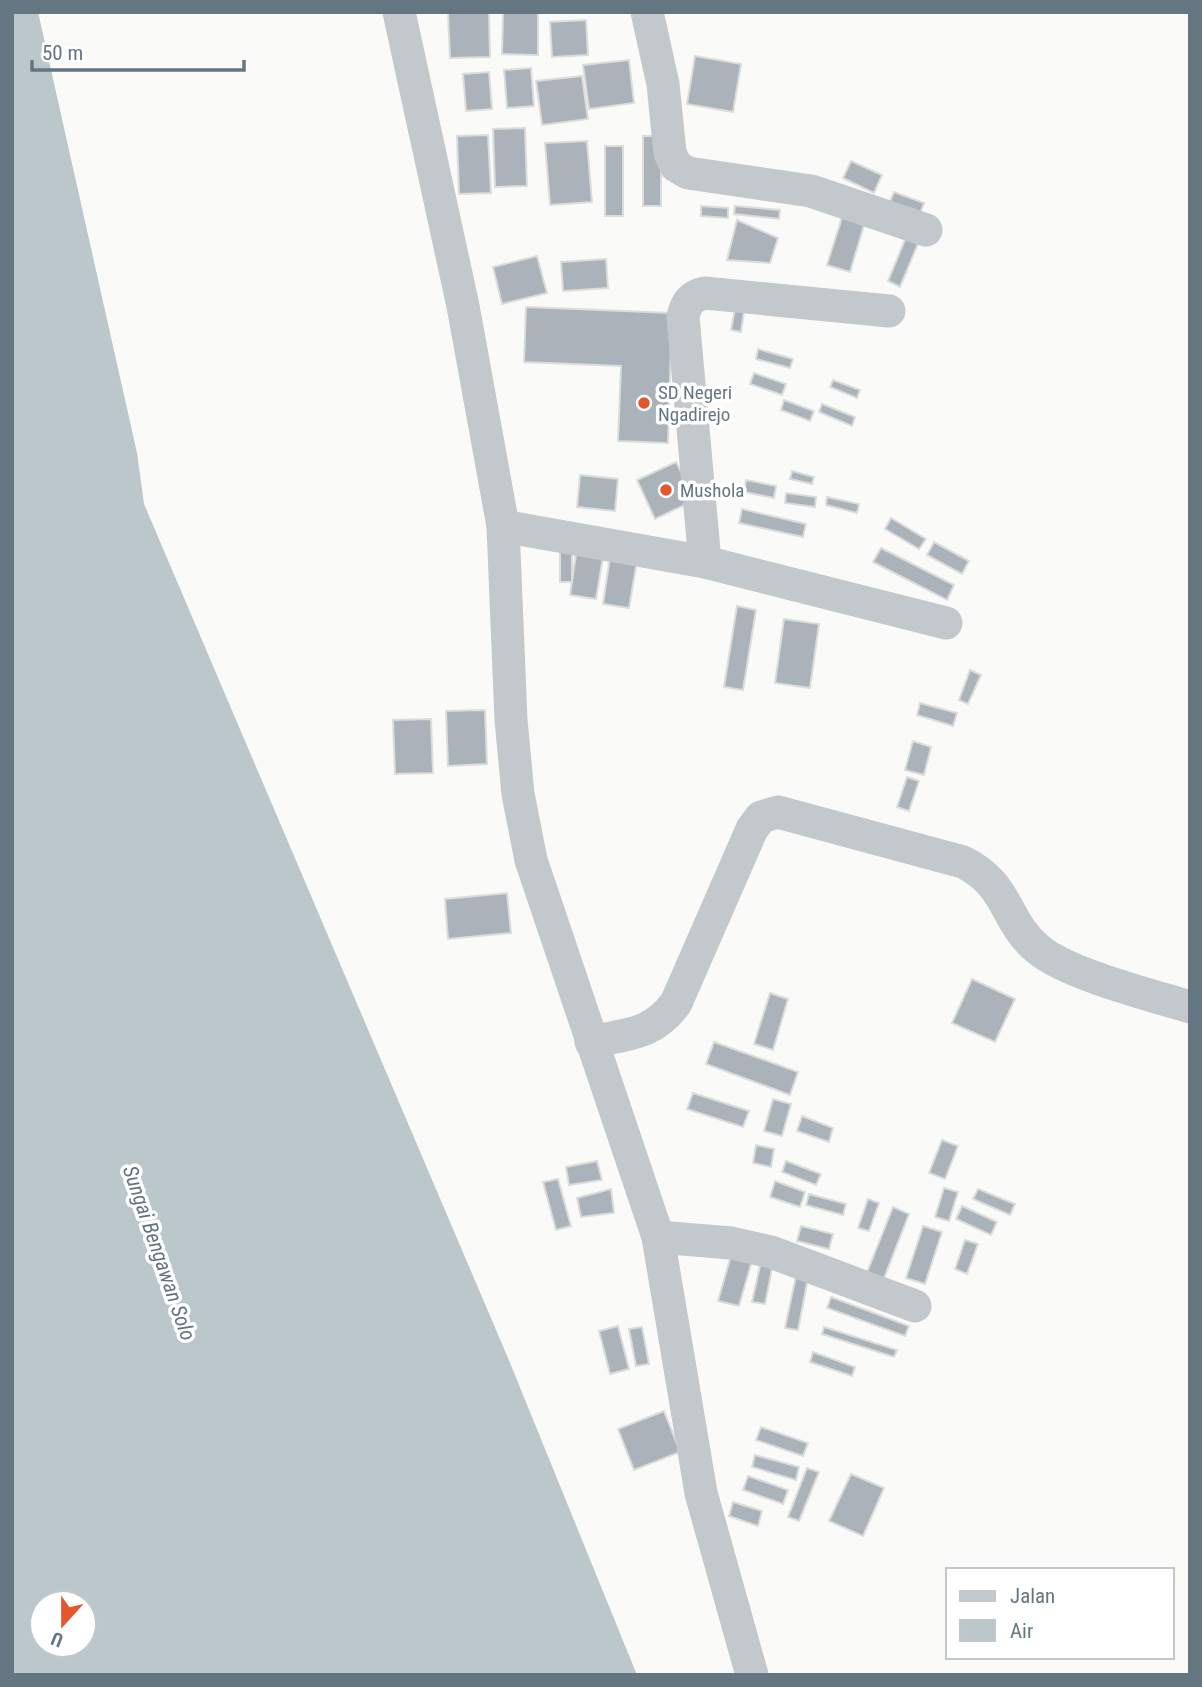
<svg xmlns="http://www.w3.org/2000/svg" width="1202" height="1687" viewBox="0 0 1202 1687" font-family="'Roboto Condensed',sans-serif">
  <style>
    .water { fill: #bbc7cb; fill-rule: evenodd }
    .building { fill: #aab3b9; stroke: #dcdcda; stroke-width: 2 }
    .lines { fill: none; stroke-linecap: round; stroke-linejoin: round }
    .minor { stroke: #c3c8cc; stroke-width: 33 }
    .poi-dot { fill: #e4572e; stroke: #fff; stroke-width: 2.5 }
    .labels { text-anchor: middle; stroke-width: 7; stroke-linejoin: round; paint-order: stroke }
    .poi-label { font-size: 19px; fill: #657683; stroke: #fff; text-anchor: start }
    .water-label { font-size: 21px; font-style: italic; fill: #60757c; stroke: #fff }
  </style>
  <rect width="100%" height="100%" fill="#fafaf8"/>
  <path class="water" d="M12 12H38L137 453 144 504 508 1358 637 1675H12ZM42 1603H84V1645H42Z"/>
  <g class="building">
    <path d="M448 12H489L490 57 450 58Z"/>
    <path d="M503 12H538V55L502 54Z"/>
    <path d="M586 20 588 55 552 57 550 22Z"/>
    <path d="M695 56 741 64 733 112 687 104Z"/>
    <path d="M629 60 634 103 589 109 583 65Z"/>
    <path d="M531 68 534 106 507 108 504 70Z"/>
    <path d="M489 72 492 109 466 111 463 74Z"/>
    <path d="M582 76 588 119 542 125 536 81Z"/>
    <path d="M525 128 527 186 495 187 493 129Z"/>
    <path d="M488 135 491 193 459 194 457 136Z"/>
    <rect x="643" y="136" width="18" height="70"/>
    <path d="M587 141 592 202 550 205 545 143Z"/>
    <rect x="605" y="146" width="18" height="70"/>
    <path d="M851 161 882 175 874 193 843 178Z"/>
    <path d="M894 192 924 203 917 222 886 211Z"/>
    <path d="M701 206 728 208V218L701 216Z"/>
    <path d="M735 206 780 210 779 219 734 214Z"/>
    <path d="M845 208 867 215 850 272 827 265Z"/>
    <path d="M737 220 778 238 770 263 727 260Z"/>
    <path d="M909 230 922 234 900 287 888 281Z"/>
    <path d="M537 256 547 293 502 304 493 267Z"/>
    <path d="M606 259 608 288 563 291 561 262Z"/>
    <path d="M736 303 745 305 741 332 731 330Z"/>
    <path d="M526 307 672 313 668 443 618 441 621 366 524 362Z"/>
    <path d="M758 349 793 359 790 368 756 359Z"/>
    <path d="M754 373 786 384 782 395 750 384Z"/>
    <path d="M833 380 860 390 857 398 830 387Z"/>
    <path d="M784 400 814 411 810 421 781 410Z"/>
    <path d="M822 404 855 417 852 426 819 412Z"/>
    <path d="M676 462 695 500 655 519 637 480Z"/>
    <path d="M792 471 814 477 812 484 790 479Z"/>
    <path d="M580 475 618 479 615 511 577 507Z"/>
    <path d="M746 480 776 486 774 498 744 492Z"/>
    <path d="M786 493 816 497 815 507 785 503Z"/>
    <path d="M827 497 859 504 857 513 826 505Z"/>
    <path d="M742 509 806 524 803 537 739 523Z"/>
    <path d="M891 518 926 539 919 549 885 529Z"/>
    <path d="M934 542 969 561 962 574 927 555Z"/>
    <path d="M577 547 604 551 596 599 570 595Z"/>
    <path d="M881 548 954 585 947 600 873 562Z"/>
    <rect x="560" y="552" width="12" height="30"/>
    <path d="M610 557 637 561 629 608 603 604Z"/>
    <path d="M737 606 756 610 743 690 724 687Z"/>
    <path d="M784 619 819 624 810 688 775 683Z"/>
    <path d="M970 670 981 675 968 704 959 700Z"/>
    <path d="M920 703 957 713 953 726 917 715Z"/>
    <path d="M485 710 487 764 448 766 446 711Z"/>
    <path d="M431 719 433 773 395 774 393 720Z"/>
    <path d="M913 741 931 747 924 775 905 770Z"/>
    <path d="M907 777 919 781 909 811 897 807Z"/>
    <path d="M507 893 511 933 448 939 445 899Z"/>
    <path d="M972 979 1015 999 995 1042 952 1023Z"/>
    <path d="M770 993 788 999 773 1050 754 1044Z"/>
    <path d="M714 1042 798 1072 790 1095 706 1064Z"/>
    <path d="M693 1093 749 1111 743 1127 687 1109Z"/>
    <path d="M773 1099 791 1104 782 1136 764 1131Z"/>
    <path d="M802 1116 833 1128 829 1142 797 1131Z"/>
    <path d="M942 1140 958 1146 945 1179 929 1173Z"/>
    <path d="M756 1145 774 1149 771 1167 753 1163Z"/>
    <path d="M597 1161 602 1180 569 1185 566 1167Z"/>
    <path d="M786 1161 821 1174 816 1185 782 1172Z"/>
    <path d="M558 1179 571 1226 556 1230 543 1182Z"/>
    <path d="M775 1181 805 1192 800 1207 770 1197Z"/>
    <path d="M944 1188 958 1192 949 1221 935 1217Z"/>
    <path d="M611 1189 614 1213 581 1217 577 1198Z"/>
    <path d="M978 1189 1015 1204 1010 1215 973 1199Z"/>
    <path d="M809 1194 846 1204 843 1215 806 1205Z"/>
    <path d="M868 1199 879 1203 869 1231 858 1228Z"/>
    <path d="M962 1206 997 1222 991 1235 956 1219Z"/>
    <path d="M893 1207 909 1214 883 1281 866 1275Z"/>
    <path d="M801 1226 833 1234 829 1249 797 1241Z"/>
    <path d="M923 1226 942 1232 925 1284 906 1278Z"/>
    <path d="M965 1240 978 1244 967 1274 955 1269Z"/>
    <path d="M732 1252 753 1257 739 1306 718 1301Z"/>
    <path d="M761 1261 773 1264 765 1304 752 1302Z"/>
    <path d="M797 1271 809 1273 798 1330 785 1328Z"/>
    <path d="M831 1297 909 1326 905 1336 827 1308Z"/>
    <path d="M618 1326 629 1369 610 1374 599 1331Z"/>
    <path d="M642 1327 649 1364 636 1366 629 1329Z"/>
    <path d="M824 1327 897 1350 894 1357 822 1334Z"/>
    <path d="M813 1352 855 1367 852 1376 810 1362Z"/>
    <path d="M664 1411 680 1452 634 1470 618 1429Z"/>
    <path d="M761 1427 808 1443 803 1456 756 1440Z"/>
    <path d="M755 1455 799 1467 796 1480 752 1467Z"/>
    <path d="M807 1468 819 1472 799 1521 788 1517Z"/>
    <path d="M851 1474 884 1488 863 1536 829 1521Z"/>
    <path d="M748 1476 788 1490 783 1504 743 1490Z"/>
    <path d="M733 1502 762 1511 758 1526 729 1516Z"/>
  </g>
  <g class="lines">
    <g class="minor">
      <path d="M399 12 463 306 503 526 511 720 518 794 531 860 658 1237 701 1493 752 1675"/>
      <path d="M647 12 663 84 670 153 676 166 688 173 811 191 926 230"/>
      <path d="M503 526 705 562 946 623"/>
      <path d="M705 562 683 317C686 303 691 296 705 293L889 311"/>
      <path d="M591 1042C627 1034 653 1035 676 1003L752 829 761 817 778 812 963 862C1011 886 1003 921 1039 950 1068 974 1151 995 1190 1007"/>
      <path d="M658 1237 731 1243 771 1252 915 1306"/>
    </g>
  </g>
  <g class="poi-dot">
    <circle cx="644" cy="403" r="7"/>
    <circle cx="666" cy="490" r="7"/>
  </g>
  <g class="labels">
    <g class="poi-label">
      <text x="658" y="399">SD Negeri<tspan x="658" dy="22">Ngadirejo</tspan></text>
      <text x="680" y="497">Mushola</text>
    </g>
    <g class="water-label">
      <text transform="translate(159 1253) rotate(71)" y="7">Sungai Bengawan Solo</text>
    </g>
  </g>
  <rect width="1202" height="1687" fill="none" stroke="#657683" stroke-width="28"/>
  <rect x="946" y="1568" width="228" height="91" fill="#ffffff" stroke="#c1c8cd" stroke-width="2"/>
  <rect x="960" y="1591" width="35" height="10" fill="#c3c8cc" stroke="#c1c8cd" stroke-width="2"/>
  <text x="1010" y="1603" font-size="21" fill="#657683">Jalan</text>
  <rect x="960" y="1620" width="35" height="21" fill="#bbc7cb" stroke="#c1c8cd" stroke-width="2"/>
  <text x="1010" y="1638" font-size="21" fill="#657683">Air</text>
  <g transform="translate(63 1624) rotate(201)"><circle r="33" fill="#ffffff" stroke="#c1c8cd" stroke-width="2"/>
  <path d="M0-5L12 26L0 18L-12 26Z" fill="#e4572e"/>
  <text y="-10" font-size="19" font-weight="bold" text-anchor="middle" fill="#657683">U</text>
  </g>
  <path d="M32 60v10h212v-10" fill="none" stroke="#657683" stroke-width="3.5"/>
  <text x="42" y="60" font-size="21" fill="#657683" stroke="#ffffff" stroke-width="5" paint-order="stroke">50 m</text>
</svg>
